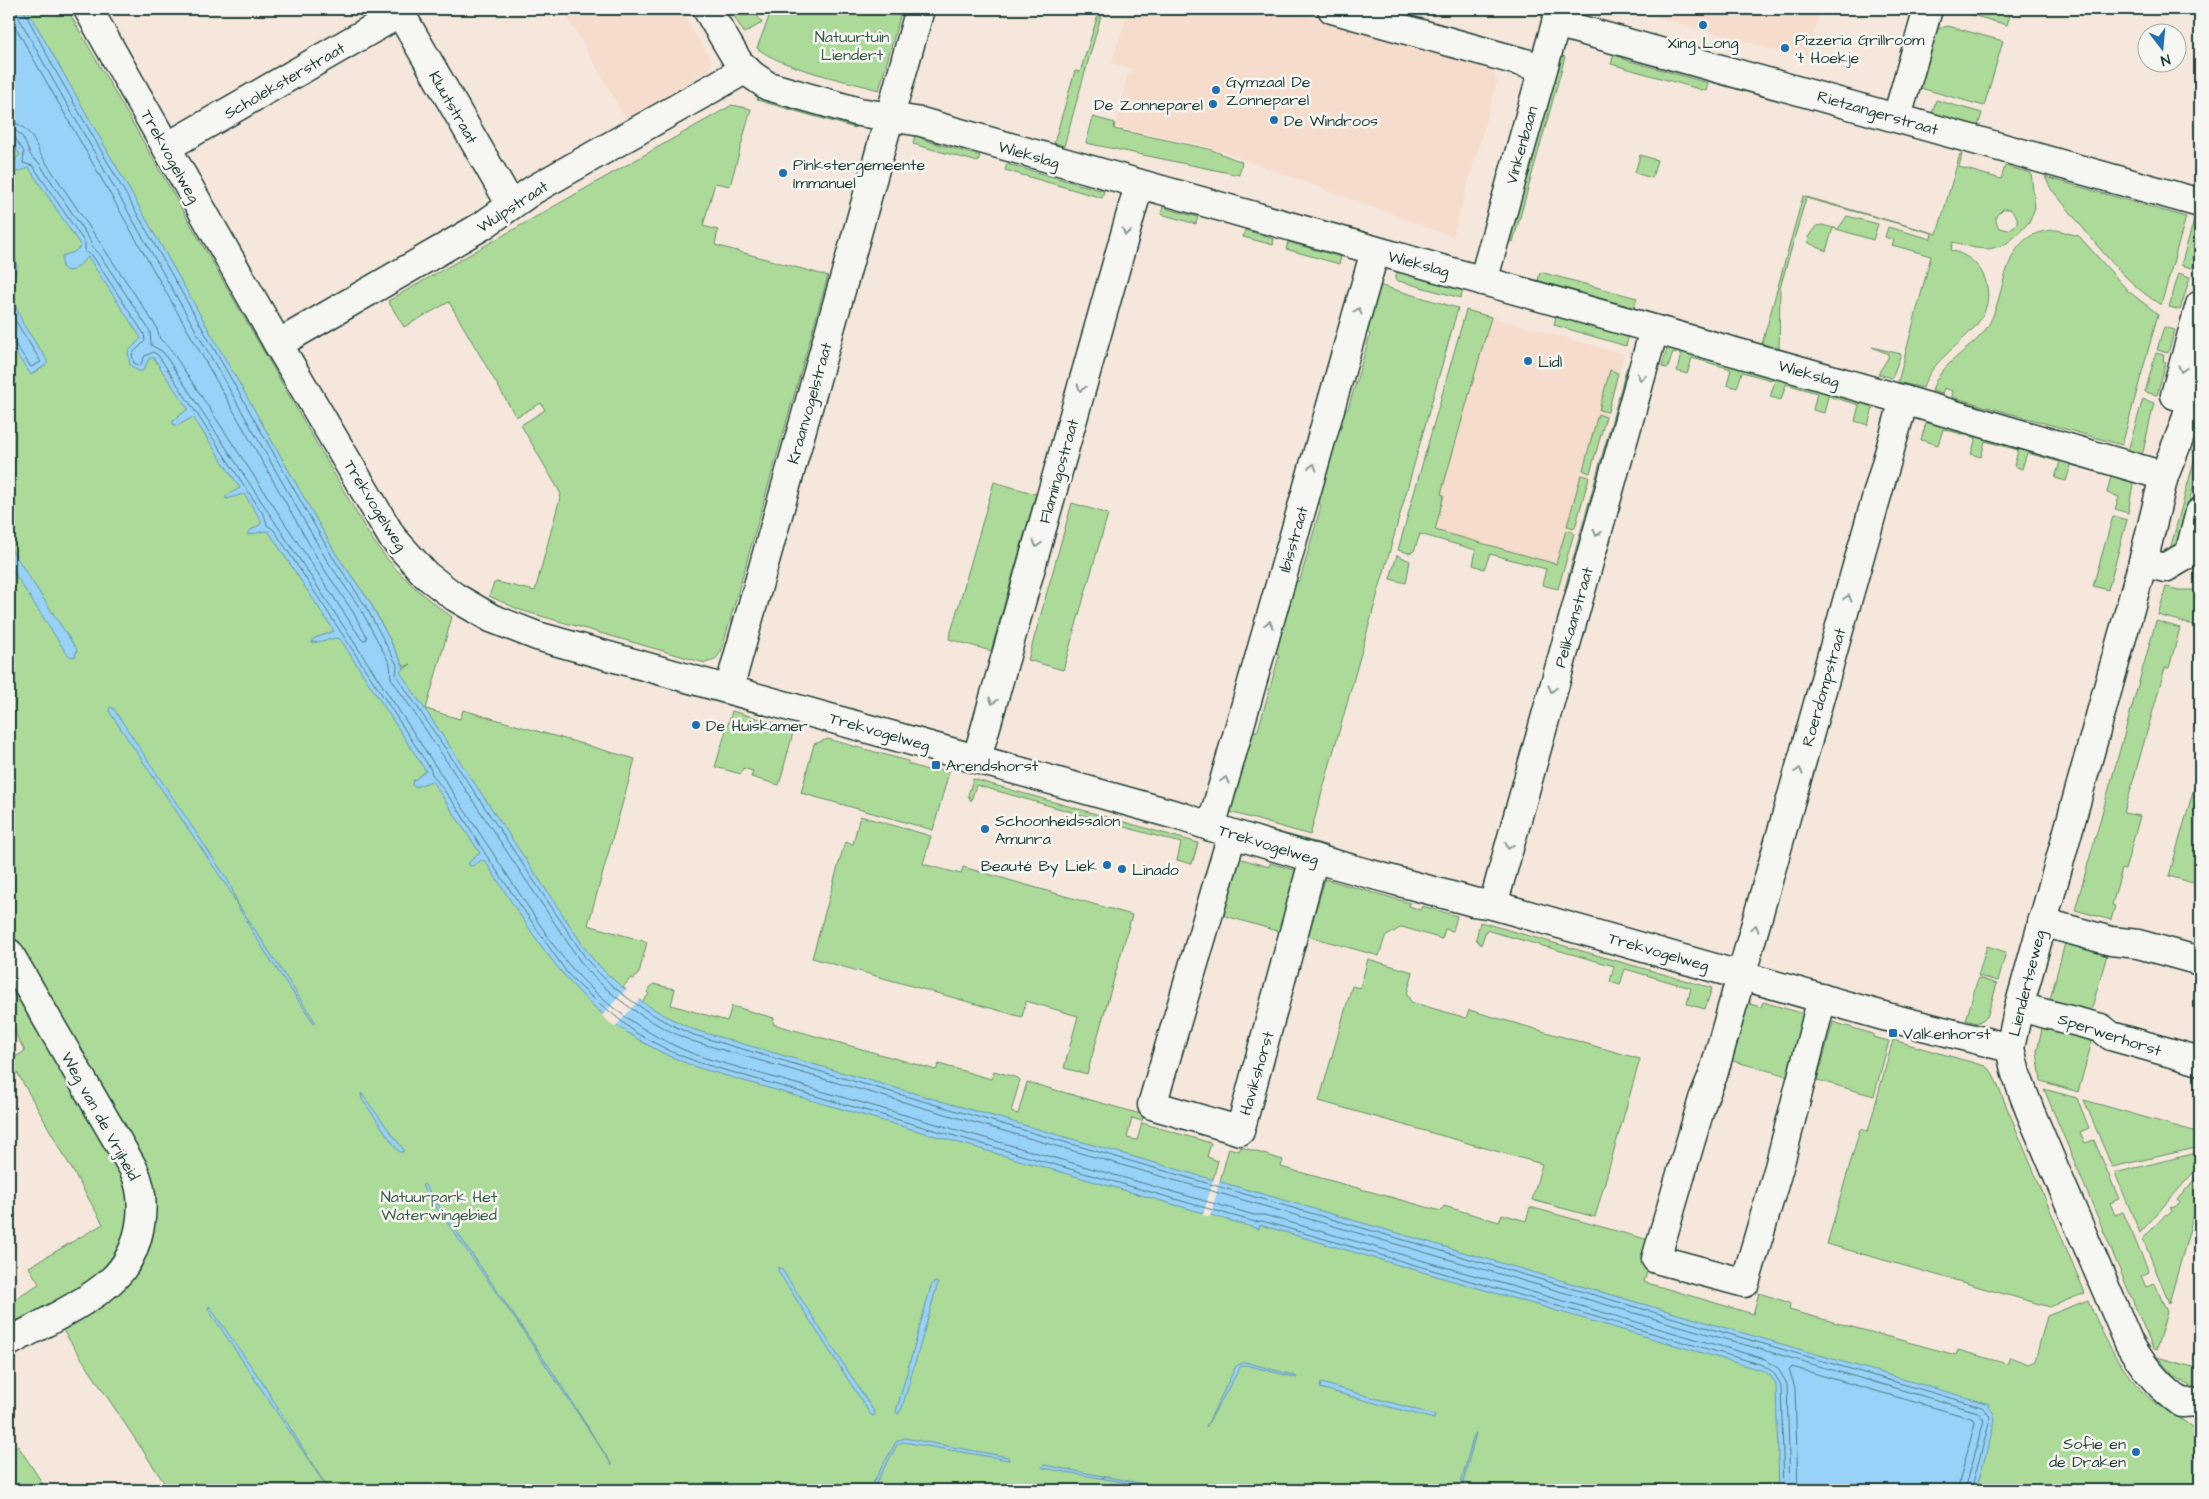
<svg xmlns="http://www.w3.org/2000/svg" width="2209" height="1499" viewBox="0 0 2209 1499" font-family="'Architects Daughter',sans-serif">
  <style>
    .built { fill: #f6dccc }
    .green { fill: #abda99; stroke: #658c66; fill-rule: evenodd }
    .water { fill: #98d2f8; stroke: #6896aa }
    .pier { fill: #f6e7dc }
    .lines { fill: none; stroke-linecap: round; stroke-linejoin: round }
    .shore { stroke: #4f7982; stroke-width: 1 }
    .minor-casing { stroke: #1f3d34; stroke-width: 31 }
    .minor { stroke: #f6f6f2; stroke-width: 28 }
    .oneway { stroke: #8a9a93 }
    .poi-dot { fill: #1f6fb2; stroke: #f6f6f2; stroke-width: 2 }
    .labels { text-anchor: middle; stroke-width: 5; stroke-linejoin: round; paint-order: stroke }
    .park-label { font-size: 16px; fill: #3b5c48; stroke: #f6f6f2 }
    .poi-label { font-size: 16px; fill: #1f3d34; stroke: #f6f6f2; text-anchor: start }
    .street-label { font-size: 16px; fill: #1f3d34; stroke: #f6f6f2 }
  </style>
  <rect width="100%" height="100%" fill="#f6e7dc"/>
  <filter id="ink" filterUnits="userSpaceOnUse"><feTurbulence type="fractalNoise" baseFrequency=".02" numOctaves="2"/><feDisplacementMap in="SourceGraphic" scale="10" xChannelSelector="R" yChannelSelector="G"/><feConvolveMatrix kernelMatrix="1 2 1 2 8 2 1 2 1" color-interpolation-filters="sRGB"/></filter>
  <g filter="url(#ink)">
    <g class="built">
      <path d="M563 9H680L711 60 710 69 626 119Z"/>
      <path d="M1129 9H1283L1491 67 1497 82 1453 237 1210 147 1116 127 1127 74H1130L1131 69 1111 63Z"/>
      <path d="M1628 9H1821L1807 59Z"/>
      <path d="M1466 310 1624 354 1558 589 1542 585 1546 569 1490 554 1484 569 1473 565 1476 550 1420 534 1414 551 1409 553 1398 550Z"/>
    </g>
    <g class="green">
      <path d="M9 9H67L368 533C390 567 419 594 452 617L426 709 460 719 463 710 635 759 588 925 647 942 639 973 634 979 631 978 623 987 642 1002 649 994 647 992 653 984 675 989 671 1005 727 1021 732 1006 774 1018 773 1024 936 1070 939 1064 991 1079 994 1071 1018 1078 1020 1080 1011 1112 1018 1114 1027 1082 1144 1115 1142 1121 1132 1118 1127 1138 1137 1140 1142 1123 1211 1143 1207 1157 1218 1161 1213 1179 1220 1181 1229 1148 1239 1151 1241 1147 1283 1160 1281 1167 1441 1211 1444 1206 1499 1222 1502 1214 1526 1221 1530 1207 1656 1242 1644 1282 1753 1314 1759 1293 1790 1303 1789 1310 1956 1355 1958 1350 2007 1364 2010 1357 2028 1364 2035 1361 2047 1316 2088 1300C2102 1334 2118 1367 2145 1394 2159 1408 2193 1422 2199 1437 2204 1447 2200 1478 2200 1490H169L60 1326 145 1249 108 1107 9 932ZM342 563 370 602 404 667 411 664 402 670Z"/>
      <path d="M730 9H753L762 23 744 33Z"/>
      <path d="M772 9H902L879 90C847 81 781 68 757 48Z"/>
      <path d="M1100 9H1103L1064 146 1054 143 1075 71 1080 72Z"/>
      <path d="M1951 9H2012L2007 25Z"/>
      <path d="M1948 26 2003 41 1984 106 1917 87 1936 29Z"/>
      <path d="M1620 51 1623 59 1708 83 1706 91 1611 64 1614 54Z"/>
      <path d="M1558 55 1565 57 1513 242 1506 240Z"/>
      <path d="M759 93 857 121 855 128 757 100Z"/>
      <path d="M1936 100 1982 113 1977 130 1931 117Z"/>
      <path d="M732 105 751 109 730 186 715 183 703 226 718 230 715 245 828 276 721 652 715 660 705 663 520 610 489 596 494 583 497 582 535 591 561 494 521 425 545 410 541 403 516 417 449 302 404 327 388 301Z"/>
      <path d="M1093 117 1115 123 1114 129 1209 149 1242 162 1239 175 1086 143Z"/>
      <path d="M916 131 924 140 980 156 978 162 913 144Z"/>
      <path d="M1960 154H1962L1959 167 2001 179 2005 166 2031 173 2035 208 2029 222 2016 236 2004 245 1989 249 1975 248 1953 242 1951 250C1967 255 1979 263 1985 279 2002 331 1935 346 1923 388L1898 382 1931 256 1892 245 1894 240 1885 237 1888 227 1931 239 1932 233 1806 198 1780 288 1779 349 1762 344 1803 196 1937 234ZM2003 209H2010L2017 217V224L2009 230 1999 228 1996 222V216Z"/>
      <path d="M1640 155 1657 160 1652 178 1635 173Z"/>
      <path d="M1007 164 1100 190 1105 187 1102 198 1005 170Z"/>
      <path d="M2045 177 2186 217 2161 305C2117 278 2085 228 2051 189Z"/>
      <path d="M1164 203 1168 209 1198 217 1196 224 1161 214Z"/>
      <path d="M2196 213 2200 214V243L2192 268 2181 265Z"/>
      <path d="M1847 216 1878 224 1873 240 1833 228 1826 251 1809 243 1808 237 1816 226 1822 225 1838 229Z"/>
      <path d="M1245 230 1274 239 1273 245 1243 237Z"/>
      <path d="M2057 230 2079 236 2128 291 2158 314 2122 445 1952 397 1953 391 1944 388 1942 394 1932 391C1940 362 1969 352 1986 329 2009 295 1998 230 2057 230Z"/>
      <path d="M1288 242 1341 257 1339 264 1286 249Z"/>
      <path d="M1399 267 1464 285 1461 298 1395 280Z"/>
      <path d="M1540 272 1637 298 1634 308 1538 281Z"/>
      <path d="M2179 273 2190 277 2180 310 2169 307Z"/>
      <path d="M1375 284 1458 308 1310 835 1230 812 1253 732 1258 730 1279 656 1273 647 1290 584 1300 580 1321 506 1318 501 1343 411 1348 409 1370 335 1363 326Z"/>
      <path d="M1466 310 1491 317 1441 494 1444 495 1435 530 1556 564 1566 530 1574 533 1558 589 1542 585 1546 569 1490 554 1484 569 1473 565 1476 550 1420 534 1414 551 1409 553 1398 550Z"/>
      <path d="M1557 311 1630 332 1626 346 1554 325Z"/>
      <path d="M2164 327 2175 330 2168 353 2157 350Z"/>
      <path d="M1670 347 1875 401 1868 425 1855 421 1859 405 1828 396 1824 413 1813 410 1817 393 1786 384 1781 400 1770 397 1775 381 1742 372 1737 388 1727 385 1731 369 1692 358 1687 374 1677 371 1681 354 1673 352 1668 368 1662 367 1667 348Z"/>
      <path d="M1872 347 1901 354 1892 378 1878 374 1888 358V354Z"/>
      <path d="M2156 353 2164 355 2163 361 2166 362 2157 395 2145 392Z"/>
      <path d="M1627 367 1634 369 1570 590 1564 591Z"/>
      <path d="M1610 370 1618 373 1608 412 1599 410Z"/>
      <path d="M2143 399 2154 403 2143 452 2140 455 2127 454Z"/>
      <path d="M1598 414 1606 417 1590 473 1583 470Z"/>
      <path d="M1928 416 2111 468 2109 475 2131 481 2133 484 2128 513 2115 509 2119 497 2107 493 2111 476 2071 465 2066 481 2055 478 2060 462 2027 453 2022 469 2014 466 2018 450 1985 441 1981 457 1971 454 1976 438 1943 429 1938 445 1921 440Z"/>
      <path d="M2200 439V462L2182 528 2188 537 2168 557Z"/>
      <path d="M1581 475 1589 477 1575 528 1567 526Z"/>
      <path d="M994 482 1036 494 991 651 949 639Z"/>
      <path d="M1072 503 1108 514 1063 670 1028 660Z"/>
      <path d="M2113 516 2127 520 2108 590 2093 586Z"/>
      <path d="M1397 555 1410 561 1406 583 1390 579Z"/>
      <path d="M2166 587 2179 590H2200V627L2158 615Z"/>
      <path d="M2156 621 2180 628 2169 668H2165L2124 813 2140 816 2125 870 2122 869 2112 905 2115 906 2111 920 2075 910Z"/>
      <path d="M732 711 792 728 793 733 779 785 751 777 753 771 743 768 741 774 715 767Z"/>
      <path d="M828 739 908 761V764L934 772 935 768 949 772 933 830 801 793 814 744Z"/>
      <path d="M2200 767V885L2169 876Z"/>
      <path d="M973 779 1198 843 1192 864 1177 860 1181 843 976 785 971 801 968 795Z"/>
      <path d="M860 816 931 836 923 864 961 874 963 867 1132 915 1087 1074 1064 1068 1078 1016 1026 1001 1022 1017 812 958 845 842 853 844Z"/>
      <path d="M1228 818 1329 846 1320 852Z"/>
      <path d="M1235 857 1269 867 1270 863 1301 872 1284 933 1219 914Z"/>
      <path d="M1325 879 1410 903 1409 906 1420 910 1422 906 1457 916 1453 931 1445 929 1442 939 1402 927 1385 937 1379 956 1308 936Z"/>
      <path d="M1480 922 1712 988 1705 1009 1687 1004 1691 988 1625 969 1620 985 1610 982 1614 966 1486 930 1481 945 1476 939Z"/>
      <path d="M2066 939 2108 951 2090 1015 2049 1003Z"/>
      <path d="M1987 946 2006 952 1998 981 1978 976Z"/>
      <path d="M1368 959 1413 972 1407 994 1411 1002 1466 1018 1469 1010 1640 1059 1595 1217 1532 1200 1542 1164 1319 1101 1352 986 1360 988Z"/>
      <path d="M9 974 123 1173C125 1181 130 1191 130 1199 130 1276 65 1296 9 1329V1302L39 1284 29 1267 103 1224 10 1060 25 1051 9 1022Z"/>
      <path d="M1978 978 1997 984 1987 1017 1977 1023 1966 1020Z"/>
      <path d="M1744 998 1750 999V1004L1761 1007 1763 1002 1808 1015 1791 1077 1726 1059Z"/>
      <path d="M1833 1022 1873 1034V1037L1889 1041 1874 1096 1817 1080Z"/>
      <path d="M2043 1024 2093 1038 2078 1092 2041 1081 2037 1051Z"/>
      <path d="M1893 1040 1985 1066 1992 1072 2085 1293 2050 1307 1827 1244 1860 1129 1868 1131Z"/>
      <path d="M2044 1089 2077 1098 2089 1128 2080 1132 2085 1143 2094 1140 2119 1199 2110 1203 2115 1215 2123 1212 2149 1272 2141 1276 2146 1287 2155 1284 2167 1312 2156 1350 2153 1349Z"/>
      <path d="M2084 1100 2200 1133V1147L2112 1167Z"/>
      <path d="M2200 1152V1165L2140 1233 2115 1173Z"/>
      <path d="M2200 1173V1193L2169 1303 2143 1239 2165 1215 2167 1216 2172 1211 2170 1208 2172 1207 2175 1208 2180 1203 2177 1200Z"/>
      <path d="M2157 1357 2200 1369V1386L2192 1388 2173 1375Z"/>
      <path d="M18 1446 47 1490H14L9 1482V1452Z"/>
    </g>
    <g class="water">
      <path d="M9 9H27L336 554 370 602 404 667 400 672 591 957C620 990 655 1013 695 1030L1989 1404 1988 1407 1993 1412 1995 1421 1976 1490H1779L1776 1385 1770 1375 1761 1370 1260 1225 1259 1229 699 1068C585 1027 547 956 485 861L482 860 472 866 469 865V862L480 853 432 781 415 787 412 785 413 781 426 771 340 639 336 638 312 643 313 639 334 631 269 532 265 531 248 535V532L261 524V520L244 494 226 499V496L240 488 193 417 177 426 173 424V421L188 409 153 357 149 359 143 371H138L130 365 128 352 141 338 88 257 74 270 67 271 62 267V256L74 252 81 246 29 168 17 172 12 166 14 160 20 155 9 138Z"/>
      <path d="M9 242 17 266 11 287 16 307 23 324 47 360V364L31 375 9 344Z"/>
      <path d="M9 546 77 650 75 657 69 656 65 651 9 565Z"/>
      <path d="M110 707 113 708 229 882 238 904 316 1023H314C285 980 253 938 230 891L109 711Z"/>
      <path d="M361 1093 404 1150 403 1152H399L362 1099Z"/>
      <path d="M424 1184 552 1371 612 1465 517 1322 434 1204 422 1186Z"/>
      <path d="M778 1268H781L875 1413 874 1416 871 1415 778 1271Z"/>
      <path d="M934 1282 938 1283 902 1408 898 1414 896 1412 931 1286Z"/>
      <path d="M209 1306 260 1379 326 1486 208 1309Z"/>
      <path d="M1245 1362 1296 1376 1297 1378 1246 1365 1241 1366 1206 1427 1236 1366Z"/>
      <path d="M1321 1383 1435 1415 1434 1419 1320 1388Z"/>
      <path d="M1476 1433 1461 1490H1459L1474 1434Z"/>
      <path d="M904 1438 1008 1457 1009 1460 903 1442 897 1445 872 1490H869L896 1442Z"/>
      <path d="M1044 1465 1150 1485 1151 1487 1043 1468 1042 1466Z"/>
    </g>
    <g class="pier">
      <path d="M627 988 640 999 615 1027 602 1016Z"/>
      <path d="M1214 1178 1220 1179 1210 1217 1203 1215Z"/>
    </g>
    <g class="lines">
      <g class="shore">
        <path d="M17 9 18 16 48 71 326 559 360 608 390 664 391 678 582 964C612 999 650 1024 692 1041L1978 1412 1984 1420 1965 1490"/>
        <path d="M23 9 54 68 332 556 365 605 397 665 396 675 587 960C616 994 653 1018 694 1035L1982 1407 1989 1415 1990 1420 1971 1490"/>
        <path d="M9 122C24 122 35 139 39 152L156 326 160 339 169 347 352 625 362 640H366L367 637 353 612 320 563 42 74 11 19 9 9"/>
        <path d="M9 129C26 131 25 148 32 157 34 160 37 161 39 163L90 240 92 247 98 252 150 331 151 345 163 352 552 943C590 996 641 1035 702 1057L1254 1215H1264L1765 1359 1778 1368 1787 1384 1790 1490"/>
        <path d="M9 136 15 138 24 152 23 163 33 166 85 243V252L92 255 144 334 145 341 132 354 134 363 140 366 145 356 153 352 158 355 265 517 267 525 274 530 430 768 432 774 460 812 486 855 567 973 587 993 636 1033 672 1052 700 1063 1255 1222 1262 1221 1763 1365 1773 1372 1781 1385 1784 1490"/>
        <path d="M9 299 15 320 41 362 31 367 15 344 9 342"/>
        <path d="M1798 1490 1795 1388 1789 1369 1792 1367 1974 1419 1975 1423 1957 1490"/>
      </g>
      <g class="minor-casing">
        <g id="minor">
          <path d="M88 9 278 344 392 537 426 575 455 597 491 618 537 636 1183 817C1278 851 1376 875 1473 902L1493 905 1887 1017 2010 1048"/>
          <path d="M398 9 511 205"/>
          <path d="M707 9 739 63 752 75 768 86 859 112 921 122 1880 393 2164 476"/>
          <path d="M1332 9 1543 68"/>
          <path d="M1556 23 2200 203"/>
          <path d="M1897 117 1928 9"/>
          <path d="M167 147 400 13"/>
          <path d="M1483 281 1560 9"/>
          <path d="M278 344 482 226 533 190 746 69"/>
          <path d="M2200 370 2184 426 2164 476 2143 562 2019 1007 2010 1048 2016 1074 2030 1111 2129 1343C2143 1367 2159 1387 2182 1403L2200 1402"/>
          <path d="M2175 395 2200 305"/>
          <path d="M2143 562 2165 568 2189 554 2200 512"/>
          <path d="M729 689 920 9"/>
          <path d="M977 758 1139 185"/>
          <path d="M1211 827 1375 251"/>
          <path d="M1232 835 1152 1105 1231 1128 1240 1131 1314 858"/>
          <path d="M1493 905 1654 330"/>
          <path d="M2042 922 2111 941 2138 944 2200 961"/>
          <path d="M9 953 133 1168C150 1203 141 1254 111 1281 87 1303 38 1326 9 1342"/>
          <path d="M1822 998 1779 1167 1745 1283 1656 1259 1703 1099 1713 1075 1904 400"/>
          <path d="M2019 1007 2101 1028 2111 1036 2200 1061"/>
        </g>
      </g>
      <use href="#minor" class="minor"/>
    </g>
    <defs><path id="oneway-chevron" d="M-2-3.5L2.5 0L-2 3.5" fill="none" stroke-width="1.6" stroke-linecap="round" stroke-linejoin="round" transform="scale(1.25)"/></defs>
    <g class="oneway">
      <use href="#oneway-chevron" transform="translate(1126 232) rotate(106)"/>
      <use href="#oneway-chevron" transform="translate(1358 311) rotate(-74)"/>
      <use href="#oneway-chevron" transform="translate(2182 369) rotate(106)"/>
      <use href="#oneway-chevron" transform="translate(1641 377) rotate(106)"/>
      <use href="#oneway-chevron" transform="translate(1081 388) rotate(106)"/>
      <use href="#oneway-chevron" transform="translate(1313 467) rotate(-74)"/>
      <use href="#oneway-chevron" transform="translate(1597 533) rotate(106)"/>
      <use href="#oneway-chevron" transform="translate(1037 544) rotate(106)"/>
      <use href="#oneway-chevron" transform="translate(1848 598) rotate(-74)"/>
      <use href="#oneway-chevron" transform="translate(1269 624) rotate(-74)"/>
      <use href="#oneway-chevron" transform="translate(1552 689) rotate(106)"/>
      <use href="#oneway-chevron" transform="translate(993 701) rotate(106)"/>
      <use href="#oneway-chevron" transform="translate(1799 771) rotate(-74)"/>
      <use href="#oneway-chevron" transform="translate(1225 780) rotate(-74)"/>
      <use href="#oneway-chevron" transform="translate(1509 846) rotate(105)"/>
      <use href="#oneway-chevron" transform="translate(1755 928) rotate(-74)"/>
    </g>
  </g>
  <g class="poi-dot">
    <circle cx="1703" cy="25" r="5"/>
    <circle cx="1785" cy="48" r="5"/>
    <circle cx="1216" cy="90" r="5"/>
    <circle cx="1213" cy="104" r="5"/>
    <circle cx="1274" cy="120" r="5"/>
    <circle cx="783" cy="173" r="5"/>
    <circle cx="1528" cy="361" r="5"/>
    <circle cx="696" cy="725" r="5"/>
    <rect x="931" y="760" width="10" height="10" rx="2.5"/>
    <circle cx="985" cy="829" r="5"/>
    <circle cx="1107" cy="865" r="5"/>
    <circle cx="1122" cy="869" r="5"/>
    <rect x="1888" y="1028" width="10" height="10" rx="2.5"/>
    <circle cx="2136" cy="1452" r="5"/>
  </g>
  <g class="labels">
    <g class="park-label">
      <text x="852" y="42">Natuurtuin<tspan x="852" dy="18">Liendert</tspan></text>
      <text x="439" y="1202">Natuurpark Het<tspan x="439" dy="18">Waterwingebied</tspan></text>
    </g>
    <g class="poi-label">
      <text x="1795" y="45">Pizzeria Grillroom<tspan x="1795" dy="18">'t Hoekje</tspan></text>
      <text x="1703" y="48" text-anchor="middle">Xing Long</text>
      <text x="1226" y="87">Gymzaal De<tspan x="1226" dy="18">Zonneparel</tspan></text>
      <text x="1203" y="110" text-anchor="end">De Zonneparel</text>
      <text x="1284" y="126">De Windroos</text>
      <text x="793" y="170">Pinkstergemeente<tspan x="793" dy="18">Immanuel</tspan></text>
      <text x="1538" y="367">Lidl</text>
      <text x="706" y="731">De Huiskamer</text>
      <text x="946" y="771">Arendshorst</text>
      <text x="995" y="826">Schoonheidssalon<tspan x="995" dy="18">Amunra</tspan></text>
      <text x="1097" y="871" text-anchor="end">Beauté By Liek</text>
      <text x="1132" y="875">Linado</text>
      <text x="1903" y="1039">Valkenhorst</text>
      <text x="2126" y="1449" text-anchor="end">Sofie en<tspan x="2126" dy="18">de Draken</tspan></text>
    </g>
    <g class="street-label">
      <text transform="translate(284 80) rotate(-30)" y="6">Scholeksterstraat</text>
      <text transform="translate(454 107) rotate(60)" y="6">Kluutstraat</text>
      <text transform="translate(1878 112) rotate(16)" y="6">Rietzangerstraat</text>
      <text transform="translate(1521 145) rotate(-74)" y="6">Vinkenbaan</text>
      <text transform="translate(1029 154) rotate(16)" y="6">Wiekslag</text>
      <text transform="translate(171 156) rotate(61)" y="6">Trekvogelweg</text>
      <text transform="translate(512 206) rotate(-33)" y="6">Wulpstraat</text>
      <text transform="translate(1419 263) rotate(15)" y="6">Wiekslag</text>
      <text transform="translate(1809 373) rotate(16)" y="6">Wiekslag</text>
      <text transform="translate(809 403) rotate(-74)" y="6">Kraanvogelstraat</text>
      <text transform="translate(1058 471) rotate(-74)" y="6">Flamingostraat</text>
      <text transform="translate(376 505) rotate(58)" y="6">Trekvogelweg</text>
      <text transform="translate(1293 539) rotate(-74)" y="6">Ibisstraat</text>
      <text transform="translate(1573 617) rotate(-74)" y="6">Pelikaanstraat</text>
      <text transform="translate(1823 687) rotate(-74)" y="6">Roerdompstraat</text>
      <text transform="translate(880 731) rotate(16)" y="6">Trekvogelweg</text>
      <text transform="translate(1269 844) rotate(17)" y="6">Trekvogelweg</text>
      <text transform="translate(1659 951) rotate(16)" y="6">Trekvogelweg</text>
      <text transform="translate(2026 983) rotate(-76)" y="6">Liendertseweg</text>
      <text transform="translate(2110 1034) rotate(18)" y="6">Sperwerhorst</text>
      <text transform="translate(1256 1073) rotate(-74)" y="6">Havikshorst</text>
      <text transform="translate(101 1116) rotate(61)" y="6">Weg van de Vrijheid</text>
    </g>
  </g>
  <rect width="2209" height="1499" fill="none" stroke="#f6f6f2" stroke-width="30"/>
  <rect x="15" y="15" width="2179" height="1469" fill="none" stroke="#1f3d34" stroke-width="2" filter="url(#ink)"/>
  <g transform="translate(2162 48) rotate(164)"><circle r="24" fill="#f6f6f2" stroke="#a0aca6"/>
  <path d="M0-4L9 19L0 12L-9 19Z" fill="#1f6fb2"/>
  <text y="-8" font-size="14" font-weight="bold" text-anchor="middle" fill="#1f3d34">N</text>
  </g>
</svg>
